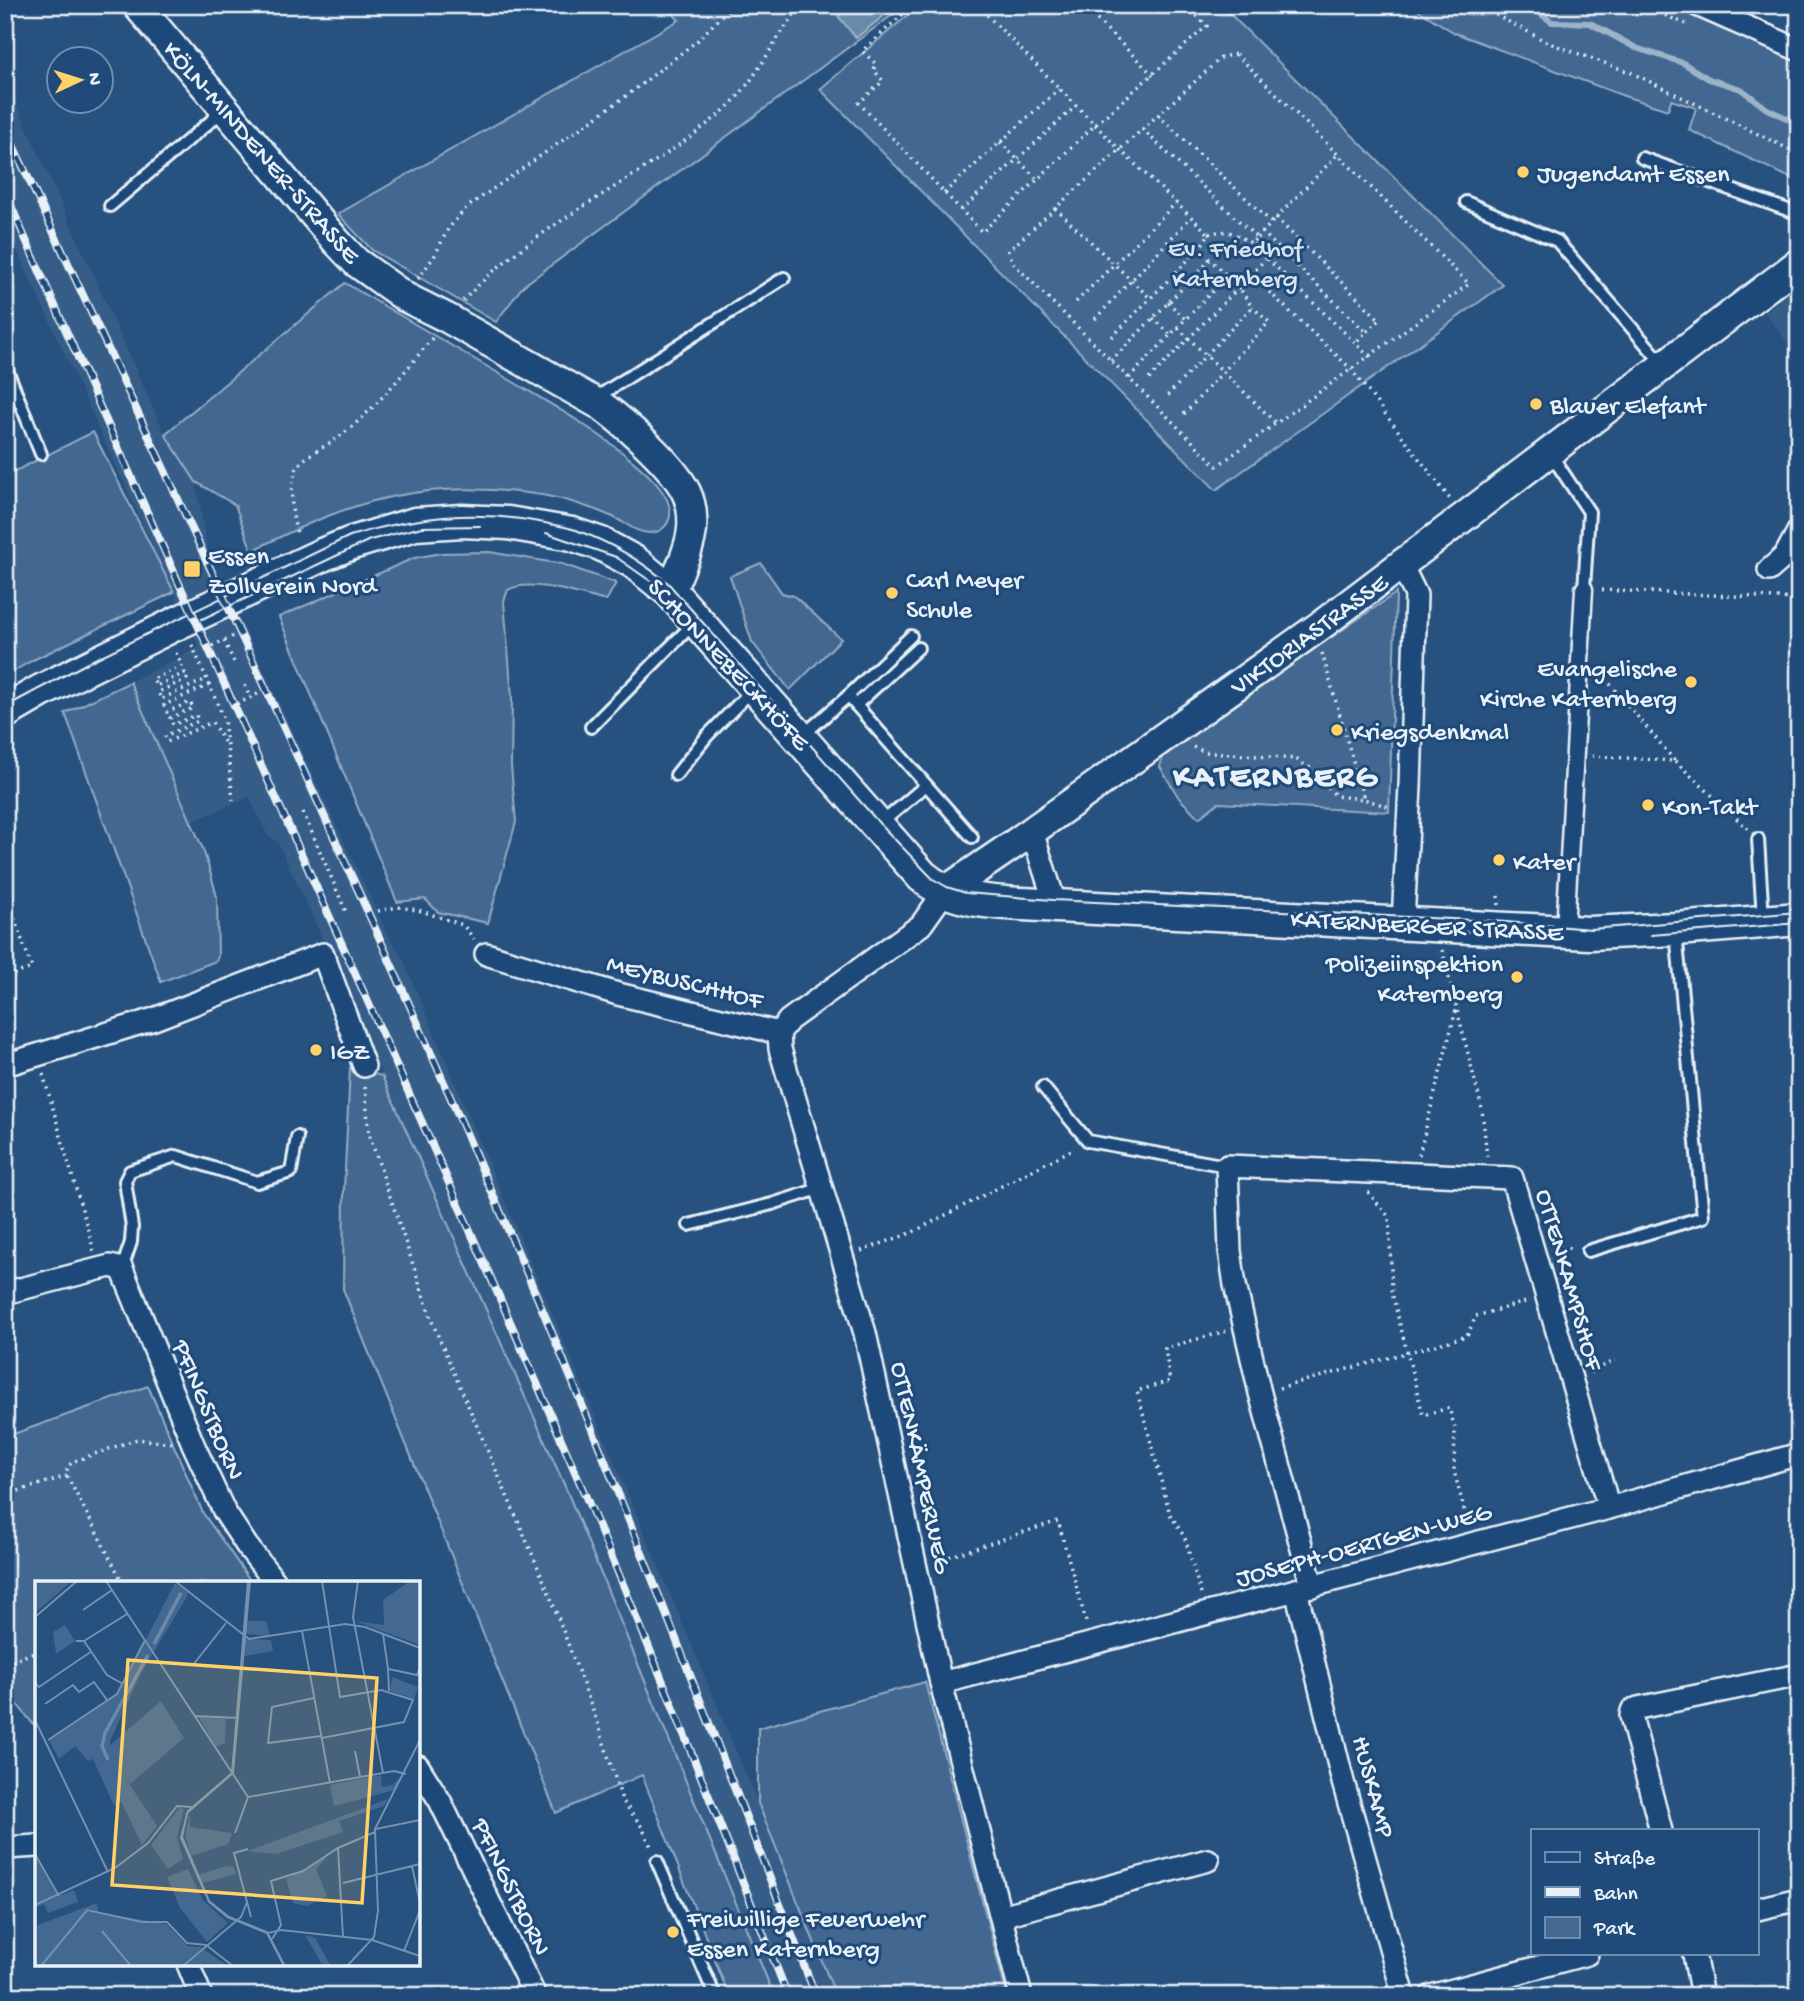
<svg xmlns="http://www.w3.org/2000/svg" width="1804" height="2001" viewBox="0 0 1804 2001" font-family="'Gochi Hand',sans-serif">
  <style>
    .built { fill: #355d88 }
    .green { fill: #436891; stroke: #96acc4; stroke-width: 2 }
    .water { fill: #6b8aaa; stroke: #9db3c9; stroke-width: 2 }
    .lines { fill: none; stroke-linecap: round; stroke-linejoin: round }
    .stream { stroke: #9db3c9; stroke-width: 6 }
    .service-casing { stroke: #e8f1f8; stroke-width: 16 }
    .pedestrian-casing { stroke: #e8f1f8; stroke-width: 21 }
    .minor-casing { stroke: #e8f1f8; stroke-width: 26 }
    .tertiary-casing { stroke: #e8f1f8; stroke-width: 33 }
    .secondary-casing { stroke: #e8f1f8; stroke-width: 37 }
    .path { stroke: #e8f1f8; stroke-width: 3.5; stroke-dasharray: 2 5; stroke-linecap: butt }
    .service { stroke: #1f4a7a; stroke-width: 10 }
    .pedestrian { stroke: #1f4a7a; stroke-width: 16 }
    .minor { stroke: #1f4a7a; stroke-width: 21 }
    .tertiary { stroke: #1f4a7a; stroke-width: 28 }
    .secondary { stroke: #1f4a7a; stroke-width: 32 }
    .tram { stroke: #e8f1f8; stroke-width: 2 }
    .rail-casing { stroke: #e8f1f8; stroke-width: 8 }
    .rail { stroke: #1f4a7a; stroke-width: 5; stroke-dasharray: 16; stroke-linecap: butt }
    .poi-dot { fill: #ffd166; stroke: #1f4a7a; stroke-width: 2.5 }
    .labels { text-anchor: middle; stroke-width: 6; stroke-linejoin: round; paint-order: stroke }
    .street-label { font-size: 26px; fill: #e8f1f8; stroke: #1f4a7a }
    .poi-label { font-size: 26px; fill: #e8f1f8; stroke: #1f4a7a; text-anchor: start }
    .park-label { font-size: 26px; fill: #d8e3ee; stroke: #1f4a7a }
    .district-label { font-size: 33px; font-weight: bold; letter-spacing: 2px; fill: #e8f1f8; stroke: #1f4a7a }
    .inset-river { fill: none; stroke: #6b8aaa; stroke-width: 3.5 }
    .inset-road { fill: none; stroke: #7491af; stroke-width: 2 }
    .view { fill: #ffd166; fill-opacity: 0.15; stroke: #ffd166; stroke-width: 3.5 }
    .inset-edge { fill: none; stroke: #e8f1f8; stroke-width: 3.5 }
  </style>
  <rect width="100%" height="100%" fill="#27517f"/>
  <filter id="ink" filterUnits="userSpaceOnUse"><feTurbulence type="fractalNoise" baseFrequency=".0143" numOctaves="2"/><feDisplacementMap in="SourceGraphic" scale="14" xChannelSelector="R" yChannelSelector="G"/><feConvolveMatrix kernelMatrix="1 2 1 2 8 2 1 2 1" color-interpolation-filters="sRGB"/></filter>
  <g filter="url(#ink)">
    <g class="built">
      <path d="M5 79 165 434 196 482 207 550 386 931 404 961 758 1803 836 1996H774L567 1491 382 1076 348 994 278 843 267 834 249 797 191 822 130 682 199 647 5 224Z"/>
      <path d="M1799 280V358L1765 313Z"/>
    </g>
    <g class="green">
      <path d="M665 5H906L523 286 496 322 372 250 338 214 679 20Z"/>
      <path d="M920 5H1221L1503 285 1216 490 820 89Z"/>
      <path d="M1410 5H1669L1799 58V182L1689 130 1696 108 1671 100 1668 110 1624 96 1455 33Z"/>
      <path d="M345 283C400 315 455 348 510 380 552 405 592 427 629 458 644 470 679 500 668 522 665 528 658 533 651 533 638 534 624 522 613 517 590 507 565 499 542 495 426 478 354 498 252 551L235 505 196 482 165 434Z"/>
      <path d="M93 432 174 592 33 660 5 676V476Z"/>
      <path d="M489 552 562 564 616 583 606 601C582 595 529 577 508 590L504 601 512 697 511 766 516 822 488 923 438 912 425 899 397 902 279 617 414 558 441 553Z"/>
      <path d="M761 563 782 593 794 596 841 639 790 690 752 642 730 576Z"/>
      <path d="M1396 593 1389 812 1218 803 1199 818 1179 798 1160 767 1164 752Z"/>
      <path d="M130 682 203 849 211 875 217 897 218 956 216 961 161 982 65 713Z"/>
      <path d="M350 1068 382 1076 567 1491 774 1996H729L642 1775 556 1813 343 1289 344 1189Z"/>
      <path d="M148 1386 203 1513 252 1583H37V1722L33 1724 5 1689V1437Z"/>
      <path d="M925 1682 1007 1996H836L758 1803V1728Z"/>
    </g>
    <path class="water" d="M852 5H897L856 38 838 16Z"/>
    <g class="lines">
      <path class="stream" d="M1539 5 1541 14 1552 22 1590 23 1636 48 1683 63 1709 79 1741 89 1767 109 1799 124"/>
      <g class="service-casing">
        <g id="service">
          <path d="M1642 158 1799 214"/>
          <path d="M1466 202 1557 241 1663 364"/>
          <path d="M110 206 224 110"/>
          <path d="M5 365 41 454"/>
          <path d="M594 399 784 278"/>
          <path d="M1550 453 1589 512 1584 589"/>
          <path d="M848 696 911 636"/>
          <path d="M856 705 918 648"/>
          <path d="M591 727 695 622"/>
          <path d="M802 736 848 696 972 837"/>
          <path d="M676 775 707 736 754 688"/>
          <path d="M879 825 925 786"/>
          <path d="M1758 839 1763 919"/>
          <path d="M1043 1087 1088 1141 1227 1166"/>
          <path d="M689 1225 772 1204 822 1188"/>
          <path d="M1588 1251 1703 1217 1676 932"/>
          <path d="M122 1269 131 1242 132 1227 125 1181 130 1171 176 1156 257 1182 291 1172 297 1137"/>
          <path d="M657 1861 715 1996"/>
        </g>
      </g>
      <g class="pedestrian-casing">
        <path id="pedestrian" d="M1565 931 1584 589"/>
      </g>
      <g class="minor-casing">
        <g id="minor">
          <path d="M1697 5 1799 50"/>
          <path d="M1401 564 1416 595 1410 786 1403 922"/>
          <path d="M1769 570 1785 556 1799 530"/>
          <path d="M1032 832 1056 906"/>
          <path d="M486 954 618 994 779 1033"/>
          <path d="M779 1033 780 1049 865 1333 941 1683 1021 1996"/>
          <path d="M779 1033 789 1020 921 925 945 891"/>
          <path d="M5 1065 154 1019 323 954 364 1066"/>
          <path d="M5 1293 110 1266 122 1269 193 1444 224 1511 247 1546 276 1583"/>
          <path d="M1312 1586 1260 1393 1235 1285 1230 1251 1227 1166 1512 1178 1609 1508"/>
          <path d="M1296 1590 1343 1782 1404 1996"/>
          <path d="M941 1683 1609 1508 1799 1454"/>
          <path d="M418 1766 440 1801 535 1996"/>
          <path d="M1661 1831 1631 1716 1632 1711 1638 1708 1799 1675"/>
          <path d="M5 1848 37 1846"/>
          <path d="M1757 1909 1799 1899"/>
          <path d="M1001 1916 1208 1860"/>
          <path d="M1694 1954 1702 1996"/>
          <path d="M188 1964 201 1996"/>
          <path d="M1431 1996 1587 1954"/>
        </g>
      </g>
      <g class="tertiary-casing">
        <g id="tertiary">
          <path d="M137 5 337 242 356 262 405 297 447 318 602 406C626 424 673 465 686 492 692 504 693 516 692 529 690 551 678 571 671 592"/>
          <path d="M945 891 1014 844 1324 623 1799 263"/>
        </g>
      </g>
      <g class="secondary-casing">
        <path id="secondary" d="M5 712 41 691 171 626 322 555 352 543 415 524 462 521 508 523 572 534 601 544 634 562 671 592 922 876C957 907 1011 902 1056 906L1589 933 1676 929 1799 919"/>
      </g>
      <g class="path">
        <path d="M913 5 862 51 876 64 874 70 883 81 859 103 982 232 1095 125 1207 26 1186 5"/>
        <path d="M977 5 1119 149 1209 234 1199 249 1239 287 1251 275 1351 369 1450 499"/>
        <path d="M1082 5 1153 75"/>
        <path d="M1477 5 1549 43 1632 73 1799 154"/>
        <path d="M1639 5 1686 24"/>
        <path d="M1236 54 1469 284 1217 466 1014 264 1008 251 1222 57Z"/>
        <path d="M1158 115 1272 223"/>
        <path d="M1142 129 1257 238 1251 243 1370 357"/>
        <path d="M1000 142 1038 180"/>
        <path d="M944 193 1059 89"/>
        <path d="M1055 208 1150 298"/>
        <path d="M961 210 1076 106"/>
        <path d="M1276 218 1380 320 1366 332"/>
        <path d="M1262 232 1366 332 1356 342"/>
        <path d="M1209 234C1227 228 1235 234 1251 243"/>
        <path d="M1257 238 1338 154"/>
        <path d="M1251 275 1267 257"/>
        <path d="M418 279 435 255 448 229 466 208 629 94 698 40 732 5"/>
        <path d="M463 301C534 223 641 181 722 112 757 82 772 40 802 5"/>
        <path d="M1076 302 1176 203"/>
        <path d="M1168 302 1185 319"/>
        <path d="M1153 318 1171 335"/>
        <path d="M1095 319 1191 217"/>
        <path d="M1178 328 1276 423"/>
        <path d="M1112 337 1199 249"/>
        <path d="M1111 361 1210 260"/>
        <path d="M1129 378 1227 276"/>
        <path d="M1149 379 1239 287 1252 307 1167 396"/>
        <path d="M1184 414 1269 322 1252 307"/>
        <path d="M297 532C291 517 289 484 297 468 304 455 324 448 336 439 347 431 359 421 369 411 392 388 413 362 433 337"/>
        <path d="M1602 590 1799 599"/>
        <path d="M224 641 234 662"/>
        <path d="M192 645 224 719 233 800"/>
        <path d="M212 646 236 635"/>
        <path d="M176 653 182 666 153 679 156 686 185 673 187 679 158 692 161 699 207 679"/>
        <path d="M1322 653 1364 799"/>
        <path d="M209 685 164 705 167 712 190 702 193 708 170 718 173 725 196 715 198 721 165 736 167 742 212 722 225 743"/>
        <path d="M245 685 250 698"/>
        <path d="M237 704 262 692"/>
        <path d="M1193 747 1205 752 1296 759 1310 768 1336 796 1364 799 1389 807"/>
        <path d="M1592 756 1675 761 1605 678 1595 677"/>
        <path d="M1675 761 1748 829"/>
        <path d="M303 812 347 914"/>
        <path d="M5 892 32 968 5 977"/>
        <path d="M1498 896 1499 905"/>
        <path d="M378 911 398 907 418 910 463 925 474 939"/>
        <path d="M1442 950 1482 1109 1487 1157"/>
        <path d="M5 1025 11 1042"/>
        <path d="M43 1074 94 1251"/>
        <path d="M365 1087 369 1134 433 1324 549 1593 598 1724 622 1800 642 1827 652 1849"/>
        <path d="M1419 1155 1456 1010"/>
        <path d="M1368 1192 1389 1217 1392 1293 1423 1415 1449 1408 1455 1428 1454 1471 1468 1524"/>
        <path d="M1554 1249 1560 1247 1574 1249"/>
        <path d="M861 1251 911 1233 1075 1148"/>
        <path d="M1590 1373 1615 1360"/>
        <path d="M1279 1388 1467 1336 1476 1316 1529 1301"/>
        <path d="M67 1476 123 1583"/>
        <path d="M5 1495 67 1476V1468L72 1462 137 1439 171 1443"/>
        <path d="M936 1561 1058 1521 1087 1625"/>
        <path d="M1201 1594 1185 1538 1170 1514 1137 1391 1170 1381 1165 1348 1227 1331"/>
        <path d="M5 1664 37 1651"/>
      </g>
      <use href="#service" class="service"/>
      <use href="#pedestrian" class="pedestrian"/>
      <use href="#minor" class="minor"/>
      <use href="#tertiary" class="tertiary"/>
      <use href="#secondary" class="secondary"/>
      <g class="tram">
        <path d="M546 533 616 557 656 585"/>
        <path d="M202 619 370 540 422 527 480 526"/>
        <path d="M5 707 93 660 350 536C415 516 477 509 545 523 557 526 570 527 581 532 614 544 641 561 668 583L880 824 933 879 947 887 966 893 1053 900 1493 921 1591 929 1799 912"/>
        <path d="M1298 923 1550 936"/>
        <path d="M1651 935 1799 923"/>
      </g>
      <g class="rail-casing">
        <g id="rail">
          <path d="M5 128C179 502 356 875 519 1255 624 1499 718 1748 816 1996"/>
          <path d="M5 192C192 621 392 1044 576 1474 651 1646 718 1821 788 1996"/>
        </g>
      </g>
      <use href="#rail" class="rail"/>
    </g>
  </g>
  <g class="poi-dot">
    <circle cx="1523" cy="172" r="7"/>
    <circle cx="1536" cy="404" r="7"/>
    <rect x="183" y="560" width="18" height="18" rx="3.5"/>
    <circle cx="892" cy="593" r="7"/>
    <circle cx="1691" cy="682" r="7"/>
    <circle cx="1337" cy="730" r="7"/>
    <circle cx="1648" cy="805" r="7"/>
    <circle cx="1499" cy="860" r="7"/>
    <circle cx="1517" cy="977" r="7"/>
    <circle cx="316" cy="1050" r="7"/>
    <circle cx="673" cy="1932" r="7"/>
  </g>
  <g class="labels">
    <g class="street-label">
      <text transform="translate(263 151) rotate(49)" y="9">KÖLN-MINDENER-STRASSE</text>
      <text transform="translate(1308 633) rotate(-36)" y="9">VIKTORIASTRASSE</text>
      <text transform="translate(730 663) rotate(47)" y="9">SCHONNEBECKHÖFE</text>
      <text transform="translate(1427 924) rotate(3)" y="9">KATERNBERGER STRASSE</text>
      <text transform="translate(685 980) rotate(14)" y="9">MEYBUSCHHOF</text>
      <text transform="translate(1571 1279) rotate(74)" y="9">OTTENKAMPSHOF</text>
      <text transform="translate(210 1409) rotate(67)" y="9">PFINGSTBORN</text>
      <text transform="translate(923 1467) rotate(78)" y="9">OTTENKÄMPERWEG</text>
      <text transform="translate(1363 1543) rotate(-15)" y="9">JOSEPH-OERTGEN-WEG</text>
      <text transform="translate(1375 1786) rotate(75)" y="9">HUSKAMP</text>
      <text transform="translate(513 1886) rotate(64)" y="9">PFINGSTBORN</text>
    </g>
    <g class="poi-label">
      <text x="1537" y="181">Jugendamt Essen</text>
      <text x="1550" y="413">Blauer Elefant</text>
      <text x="208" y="563">Essen<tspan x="208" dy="30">Zollverein Nord</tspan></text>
      <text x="906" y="587">Carl Meyer<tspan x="906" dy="30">Schule</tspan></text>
      <text x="1677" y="676" text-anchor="end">Evangelische<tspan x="1677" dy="30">Kirche Katernberg</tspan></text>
      <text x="1351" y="739">Kriegsdenkmal</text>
      <text x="1662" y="814">Kon-Takt</text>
      <text x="1513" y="869">Kater</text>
      <text x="1503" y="971" text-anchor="end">Polizeiinspektion<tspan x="1503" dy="30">Katernberg</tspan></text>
      <text x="330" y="1059">IGZ</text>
      <text x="687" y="1926">Freiwillige Feuerwehr<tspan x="687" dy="30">Essen Katernberg</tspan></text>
    </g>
    <g class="park-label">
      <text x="1235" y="256">Ev. Friedhof<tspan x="1235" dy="30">Katernberg</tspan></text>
    </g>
    <g class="district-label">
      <text x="1276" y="785">KATERNBERG</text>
    </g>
  </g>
  <g transform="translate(35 1581)">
    <rect width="385" height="385" fill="#27517f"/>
    <path d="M0 0H37L0 32ZM375 0H385V64L320 40 349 44 348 19ZM140 2 153 12 151 17 105 94 75 160V164L126 120 149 157 95 203 85 189 122 245 107 264 86 220 79 225 58 178 53 180 40 165 24 178 14 159 82 114ZM211 40H231L235 55 211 53ZM30 44 40 60 21 73 18 51ZM210 58 236 59 238 70 210 75ZM357 96 383 106 379 118 355 110ZM163 135 191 138 190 162 181 166ZM346 194 347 206 358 204 364 197 360 209 299 225 295 204ZM353 218 349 225 304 240 308 251 241 273 213 270ZM145 226 149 229 142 256 148 278 133 288 116 264ZM155 233V246L197 252 193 263 156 275 150 254ZM0 274 23 315 39 309 43 321 13 332 9 323 0 327ZM292 276 281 288 292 315 272 325 258 322 251 298ZM191 285 199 286 201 293 167 302 163 294ZM153 288 168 319 193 342 172 361 145 327 132 296ZM62 322 63 331 131 343 153 365 166 366 192 385H0V345ZM270 354 280 357 296 385H288Z" fill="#436891"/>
    <path class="inset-river" d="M119 63 146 12M73 179 67 165 70 152 113 74"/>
    <path class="inset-road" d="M71 0 213 216M140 0 214 58 310 43 330 46 385 67M213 0 197 192 153 230 146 257 174 321 192 336 232 352 249 385M215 0 198 192 152 232 147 256 174 320 194 336 232 351 250 385M323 0 318 36 348 192M48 29 77 9M0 36 42 0M267 50 295 202M348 53 353 88 382 94 385 86M41 60H49L72 94 88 103M49 60 92 33M158 84 191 42M353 88 354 110M0 101 4 106 57 70M279 117 237 126 233 162 286 155M10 123 38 104 44 111 59 101 72 119M160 135 204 137M0 139 73 291M287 157 369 141 378 119 346 109 305 116 287 0M13 159 82 113 110 59M320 170 325 196M213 216 359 190 371 193M341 248 385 239M200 252 213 216M303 267 308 356M213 268 199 272 216 336M0 273 24 315M377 285 385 322M308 302 385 283M0 324 80 287 113 262 142 225 157 226M67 350 96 385M233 352 246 349 337 359 385 375M237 358 246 344 236 300 268 290 303 267 340 251M369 370 385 329M6 385 52 329 107 341H132L152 362 171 364 198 385M148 385 206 336 212 321M312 385 339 356 343 330 340 248 385 159"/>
    <path class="view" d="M93 79 342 97 327 322 77 304Z"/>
    <rect width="385" height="385" class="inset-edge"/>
  </g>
  <rect width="1804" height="2001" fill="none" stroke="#1f4a7a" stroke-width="28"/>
  <rect x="14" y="14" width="1776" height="1973" fill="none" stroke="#e8f1f8" stroke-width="2.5" filter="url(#ink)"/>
  <rect x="1531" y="1829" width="228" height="126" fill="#1f4a7a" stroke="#6f8dac" stroke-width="2"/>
  <rect x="1545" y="1852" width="35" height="10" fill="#1f4a7a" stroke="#6f8dac" stroke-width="2"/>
  <text x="1594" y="1864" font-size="21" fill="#e8f1f8">Straße</text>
  <rect x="1545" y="1887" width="35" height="10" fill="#e8f1f8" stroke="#6f8dac" stroke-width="2"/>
  <text x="1594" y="1899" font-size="21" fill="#e8f1f8">Bahn</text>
  <rect x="1545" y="1917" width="35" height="21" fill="#436891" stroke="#6f8dac" stroke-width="2"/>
  <text x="1594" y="1934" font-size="21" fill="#e8f1f8">Park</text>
  <g transform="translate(80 80) rotate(86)"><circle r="33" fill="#1f4a7a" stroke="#6f8dac" stroke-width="2"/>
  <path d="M0-5L12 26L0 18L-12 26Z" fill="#ffd166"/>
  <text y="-10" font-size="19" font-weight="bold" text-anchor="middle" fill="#e8f1f8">N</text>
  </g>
</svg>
